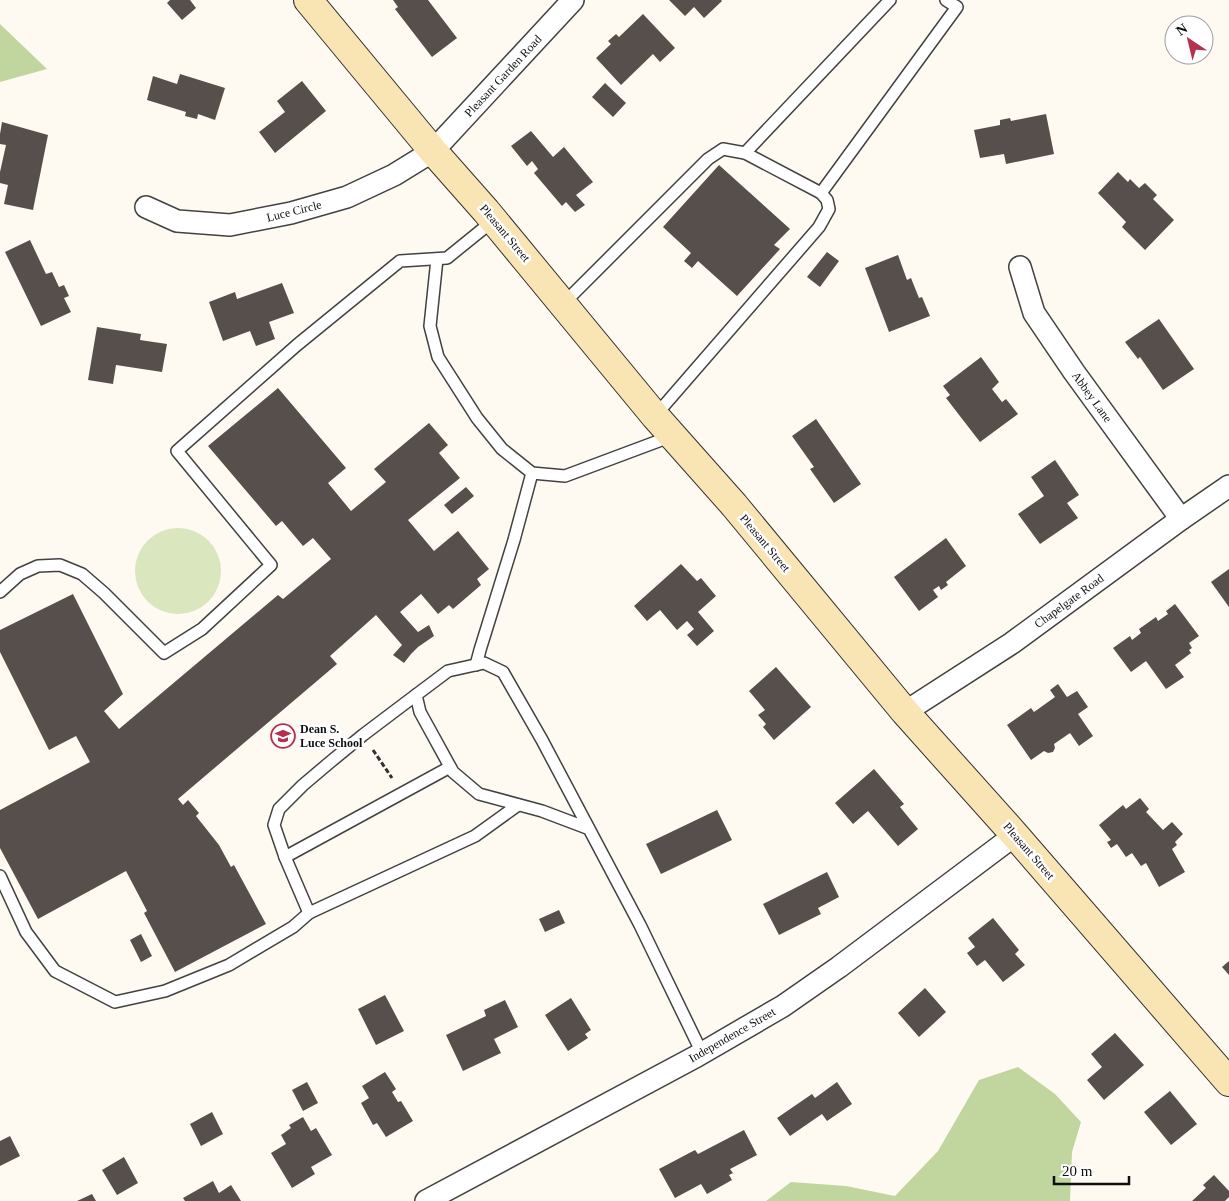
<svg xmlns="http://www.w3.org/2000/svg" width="1229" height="1201" viewBox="0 0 1229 1201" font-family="Georgia,serif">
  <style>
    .green { fill: #dae6be }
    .forest { fill: #c1d69e }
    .building { fill: #574f4c }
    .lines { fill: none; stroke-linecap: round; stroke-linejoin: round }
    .service-casing { stroke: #424242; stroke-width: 14 }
    .minor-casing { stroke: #424242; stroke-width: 24 }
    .secondary-casing { stroke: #313131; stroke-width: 30 }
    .path { stroke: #313131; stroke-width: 3; stroke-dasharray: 5 2.5; stroke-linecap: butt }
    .service { stroke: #fff; stroke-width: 11 }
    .minor { stroke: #fff; stroke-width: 21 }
    .secondary { stroke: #f9e4b3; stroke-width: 28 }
    .labels { text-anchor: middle; stroke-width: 5; stroke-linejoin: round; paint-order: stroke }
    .street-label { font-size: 12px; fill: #0f0f0f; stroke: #fff }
    .poi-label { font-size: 12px; font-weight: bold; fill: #0f0f0f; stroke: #fff; text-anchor: start }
  </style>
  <rect width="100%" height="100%" fill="#fefaf2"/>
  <circle class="green" cx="178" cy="571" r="43"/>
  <g class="forest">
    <path d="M0 24 47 69 0 82Z"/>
    <path d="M1018 1067 1055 1094 1081 1122 1072 1152 1070 1201H766L791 1182 846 1186 895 1196 938 1151 979 1080Z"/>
  </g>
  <g class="building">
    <path d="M170 0H190L196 8 182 20 167 3Z"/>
    <path d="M393 0H428L457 38 432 57 395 9 398 7Z"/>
    <path d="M669 0H721L722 1 704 18 694 7 685 16Z"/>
    <path d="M643 14 675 48 660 62 653 54 621 85 596 58 611 44 608 41 616 34 619 37Z"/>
    <path d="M180 74 225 88 215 120 198 114 197 119 185 116 186 112 147 100 153 76 177 84Z"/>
    <path d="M302 81 326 111 275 153 259 132 285 112 277 101Z"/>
    <path d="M605 83 626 103 613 117 592 97Z"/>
    <path d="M1046 114 1054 154 1006 164 1004 154 980 158 974 130 1000 125V120L1010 118 1011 121Z"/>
    <path d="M2 122 48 135 33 210 4 204 8 185 0 183V172L6 145 0 144V134Z"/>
    <path d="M531 131 553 157 564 147 593 182 576 195 585 205 575 212 566 202 562 206 534 173 538 169 532 161 527 166 511 146Z"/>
    <path d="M719 165 790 229 774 245 780 249 737 296 698 261 692 268 684 261 691 253 663 227Z"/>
    <path d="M1118 172 1128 182 1130 179 1139 188 1145 183 1157 195 1153 199 1174 220 1145 250 1122 227 1126 222 1098 193Z"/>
    <path d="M30 240 46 274 52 272 59 287 64 285 69 296 64 298 71 312 41 326 5 252Z"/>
    <path d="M827 252 839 261 820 287 807 277Z"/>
    <path d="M898 255 907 280 911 278 919 298 922 297 930 316 889 332 865 268Z"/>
    <path d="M282 283 294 313 269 322 275 339 256 346 250 331 223 341 209 302 235 292 237 299Z"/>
    <path d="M1159 319 1194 369 1163 390 1140 357 1138 359 1125 342Z"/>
    <path d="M97 327 141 334 140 340 167 344 162 372 116 365 113 384 88 380Z"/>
    <path d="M981 357 999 382 992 389 1002 402 1006 399 1018 414 980 442 946 398 950 395 943 386Z"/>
    <path d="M278 388 346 468 328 483 351 511 386 482 374 469 429 423 448 445 439 453 460 478 408 520 434 551 458 531 489 569 477 579 481 585 453 609 449 605 438 614 421 594 400 612 418 632 429 625 434 636 418 647 411 654 404 663 393 655 402 645 376 615 330 656 337 664 178 799 183 805 188 800 199 813 196 816 219 845 231 867 234 865 266 924 175 972 144 913 147 911 126 871 38 919 0 848V810L90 762 76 736 49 750 0 652V630L73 594 123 694 104 711 119 729 278 595 283 599 331 559 313 538 303 546 282 521 276 526 208 446Z"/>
    <path d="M816 419 861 484 834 503 810 469 814 467 792 436Z"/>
    <path d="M1055 460 1079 495 1067 503 1078 518 1040 544 1018 514 1044 496 1031 477Z"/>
    <path d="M466 487 474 496 452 514 444 505Z"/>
    <path d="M946 538 966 566 946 582 948 585 941 590 939 586 933 590 938 597 919 611 894 577Z"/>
    <path d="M681 564 697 581 701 578 716 596 698 612 714 631 697 646 687 635 694 629 687 621 677 630 660 610 647 621 634 606Z"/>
    <path d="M1229 569V607L1211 582Z"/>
    <path d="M1175 604 1199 636 1189 643 1192 648 1189 650 1191 653 1175 665 1184 677 1166 689 1146 661 1131 672 1113 648 1130 636 1132 640 1141 633 1139 629 1156 617 1158 621 1168 614 1166 611Z"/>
    <path d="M776 667 811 707 774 740 763 727 766 724 758 715 765 710 749 691Z"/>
    <path d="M1058 684 1067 697 1077 691 1088 707 1078 714 1093 736 1079 746 1070 733 1054 744 1055 748 1053 752 1048 753 1044 751 1031 760 1007 725 1031 708 1034 712 1055 697 1050 690Z"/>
    <path d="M874 769 904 804 900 807 918 829 898 846 868 811 853 824 835 803Z"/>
    <path d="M1140 798 1149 809 1146 812 1163 830 1172 822 1183 834 1175 842 1177 845 1172 849 1185 872 1159 887 1146 863 1141 866 1132 853 1126 857 1117 844 1111 848 1107 842 1111 840 1099 825 1123 805 1126 809Z"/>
    <path d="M717 810 732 840 661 874 646 844Z"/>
    <path d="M827 872 839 897 818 908 821 914 779 935 763 904Z"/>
    <path d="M559 910 565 923 545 932 539 919Z"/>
    <path d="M993 918 1019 950 1015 954 1025 965 1003 982 985 960 977 966 967 953 975 947 968 938Z"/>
    <path d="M141 934 152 956 141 962 130 940Z"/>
    <path d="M1229 961V975L1222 967Z"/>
    <path d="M925 988 946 1012 919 1037 898 1013Z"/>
    <path d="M385 995 404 1031 376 1045 358 1009Z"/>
    <path d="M571 998 591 1030 585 1034 588 1038 568 1051 545 1015Z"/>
    <path d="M505 1000 518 1027 494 1039 501 1053 463 1071 446 1035 486 1016 484 1010Z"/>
    <path d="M1115 1033 1144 1065 1104 1100 1087 1080 1102 1067 1091 1054Z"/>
    <path d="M385 1072 396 1089 392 1092 398 1102 401 1101 413 1121 386 1137 377 1123 373 1125 361 1103 369 1098 362 1086Z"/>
    <path d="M307 1082 318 1103 303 1111 292 1090Z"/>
    <path d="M837 1082 852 1104 827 1121 822 1114 790 1136 777 1118 812 1094 815 1098Z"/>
    <path d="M1170 1091 1197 1124 1171 1145 1144 1112Z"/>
    <path d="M212 1112 223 1134 201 1146 190 1124Z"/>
    <path d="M303 1117 311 1131 316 1128 332 1155 311 1167 315 1174 292 1188 271 1153 286 1144 281 1135 291 1128 289 1125Z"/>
    <path d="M744 1130 757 1155 730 1169 733 1173 729 1175 732 1180 707 1194 701 1184 675 1198 659 1169 695 1150 698 1154Z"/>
    <path d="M10 1136 20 1156 0 1166V1141Z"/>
    <path d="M124 1157 138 1183 117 1195 102 1170Z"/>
    <path d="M1214 1175 1229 1191V1197L1225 1201H1192L1206 1188 1203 1185Z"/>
    <path d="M213 1181 219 1193 231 1185 241 1201H185L183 1198Z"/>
    <path d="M92 1194 96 1201H77Z"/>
  </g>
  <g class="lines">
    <g class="service-casing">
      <g id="service">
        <path d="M745 153 890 0"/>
        <path d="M821 193 957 7 946 0"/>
        <path d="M437 259 430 326 438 357 477 418 502 449 532 473 565 476 672 436"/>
        <path d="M563 304 708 159 723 149 745 153 821 193 827 200 829 209 819 227 655 416"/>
        <path d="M0 592 20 574 38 566 60 565 82 574 104 593 164 653 202 629 271 565 177 451 297 345 400 261 447 258 494 220"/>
        <path d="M476 665 480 650 514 540 532 473"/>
        <path d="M450 767 285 857 309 913 475 836 518 805"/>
        <path d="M587 828 542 811 479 794 453 772 420 712 416 695 448 671 484 663 503 672 542 740 640 925 702 1053"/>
        <path d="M285 857 274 825 279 809 303 785 329 763 363 735 416 695"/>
        <path d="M0 876 26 932 55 971 115 1002 165 991 229 965 293 927 309 913"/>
      </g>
    </g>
    <g class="minor-casing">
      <g id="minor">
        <path d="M146 207 177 221 230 225 291 213 347 197 394 175 433 151 573 0"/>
        <path d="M1020 267 1034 313 1074 372 1181 519"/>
        <path d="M905 712 1012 643 1181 519 1229 486"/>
        <path d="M426 1201 697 1056 783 1006 839 967 1015 835"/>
      </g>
    </g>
    <g class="secondary-casing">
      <path id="secondary" d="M308 0 433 151 486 211 655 416 734 505 905 712 1015 835 1229 1082"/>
    </g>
    <path class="path" d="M373 750 392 778"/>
    <use href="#service" class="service"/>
    <use href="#minor" class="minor"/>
    <use href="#secondary" class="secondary"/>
  </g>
  <defs>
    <g id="school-ring" transform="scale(1.25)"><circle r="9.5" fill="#fff" stroke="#b5314f" stroke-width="1.5"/><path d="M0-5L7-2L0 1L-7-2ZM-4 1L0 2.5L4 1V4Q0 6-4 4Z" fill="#b5314f"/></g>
  </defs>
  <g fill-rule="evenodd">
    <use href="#school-ring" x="283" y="736"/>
  </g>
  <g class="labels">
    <g class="street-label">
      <text transform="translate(503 76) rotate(-47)" y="4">Pleasant Garden Road</text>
      <text transform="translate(294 211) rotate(-14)" y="4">Luce Circle</text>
      <text transform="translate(505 233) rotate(50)" y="4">Pleasant Street</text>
      <text transform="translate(1092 397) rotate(54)" y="4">Abbey Lane</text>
      <text transform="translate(765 543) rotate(50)" y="4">Pleasant Street</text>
      <text transform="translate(1069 601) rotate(-36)" y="4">Chapelgate Road</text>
      <text transform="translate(1029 851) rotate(49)" y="4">Pleasant Street</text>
      <text transform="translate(732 1035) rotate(-30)" y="4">Independence Street</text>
    </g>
    <g class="poi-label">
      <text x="300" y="733">Dean S.<tspan x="300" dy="14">Luce School</tspan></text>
    </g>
  </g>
  <g transform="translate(1189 40) rotate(325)"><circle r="24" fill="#ffffff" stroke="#9f9f9f"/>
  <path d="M0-4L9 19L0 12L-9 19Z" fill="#b5314f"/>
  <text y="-8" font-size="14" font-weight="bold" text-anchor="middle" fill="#0f0f0f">N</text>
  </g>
  <path d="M1054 1176v8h75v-8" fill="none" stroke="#0f0f0f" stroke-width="2.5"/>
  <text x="1062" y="1176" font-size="15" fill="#0f0f0f" stroke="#ffffff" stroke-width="4" paint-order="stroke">20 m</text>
</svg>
